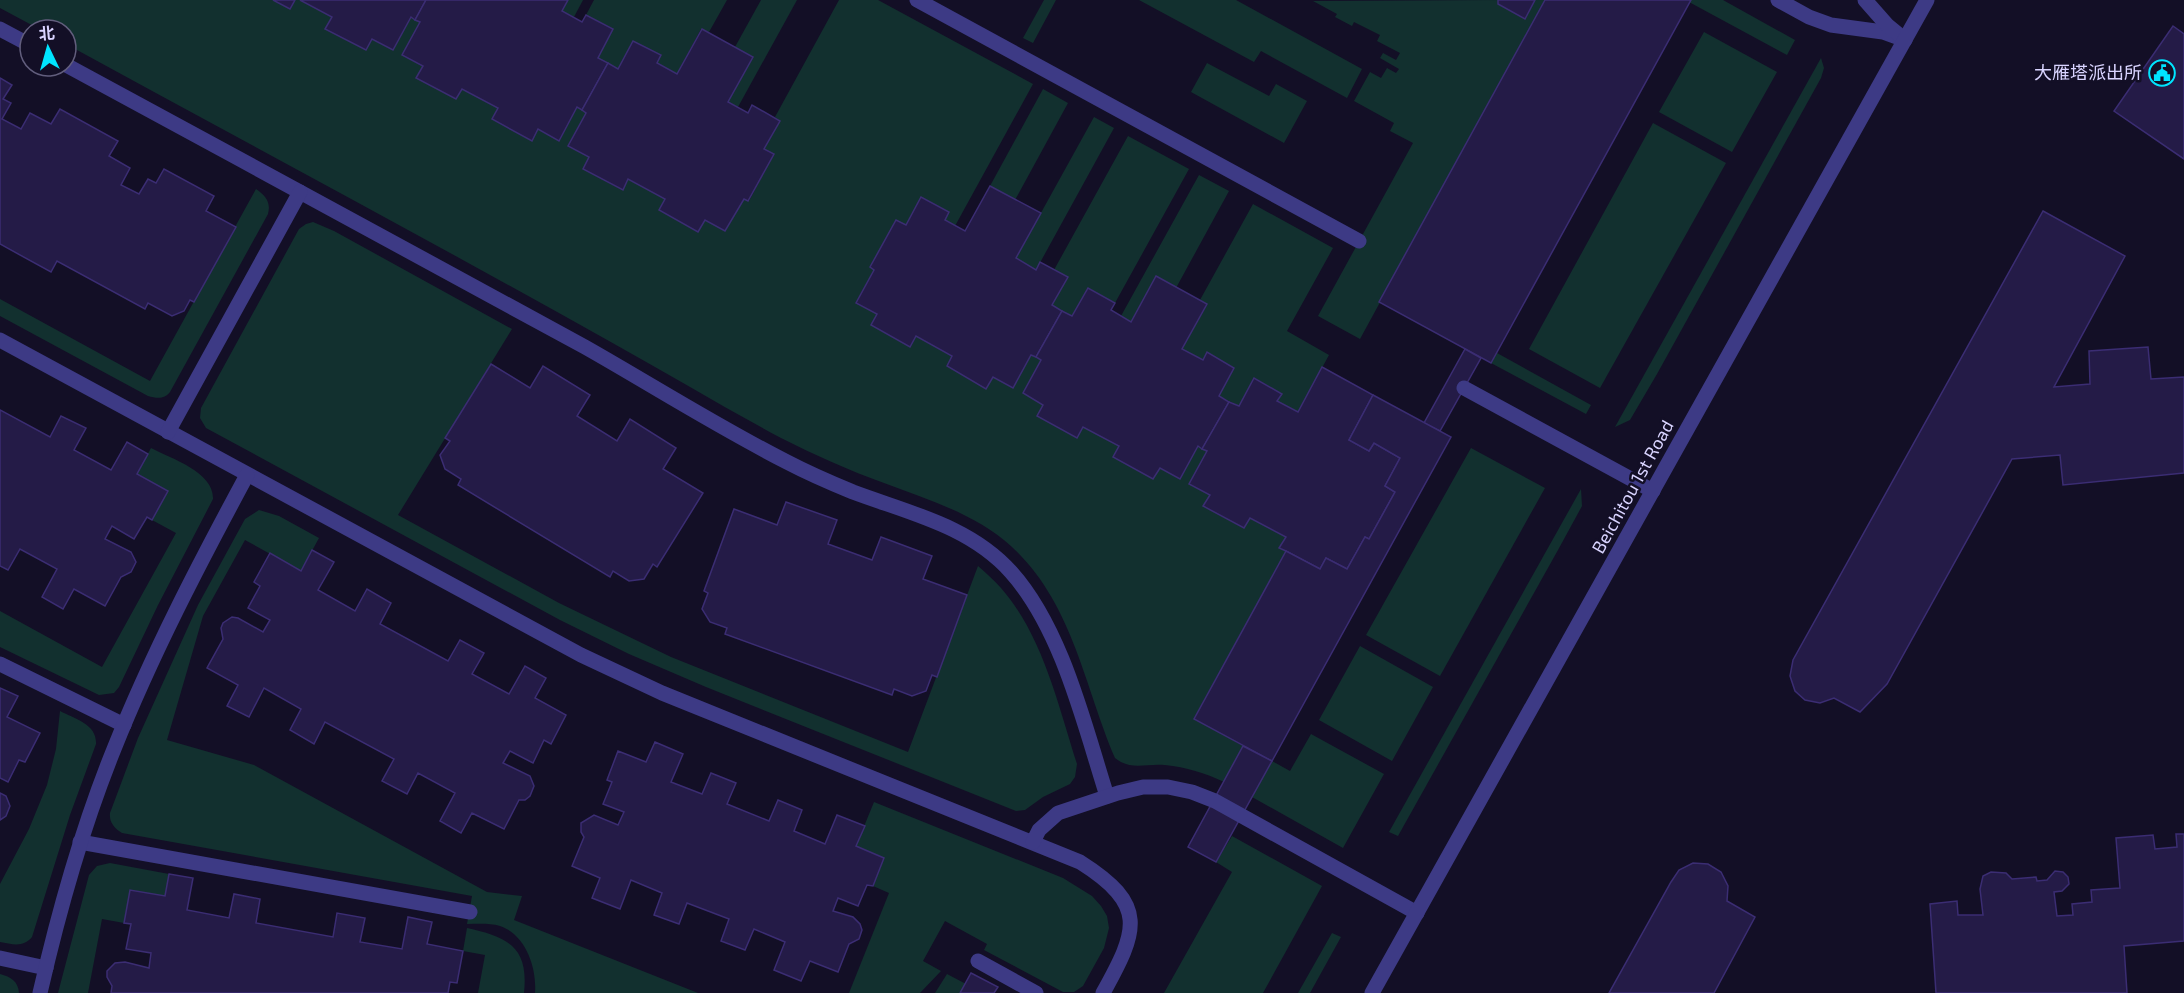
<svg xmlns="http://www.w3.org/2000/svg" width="2184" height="993" viewBox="0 0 2184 993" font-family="'Exo 2','Noto Sans SC',sans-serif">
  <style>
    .green { fill: #12302f }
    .building { fill: #241b47; stroke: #3b2d73; stroke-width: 1.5 }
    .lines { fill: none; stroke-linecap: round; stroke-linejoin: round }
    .minor { stroke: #3d3a85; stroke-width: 15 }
    .labels { text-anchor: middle; stroke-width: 5; stroke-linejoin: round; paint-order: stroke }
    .poi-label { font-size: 18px; fill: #d9d4ff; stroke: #130f26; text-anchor: end }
    .street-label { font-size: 18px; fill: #d9d4ff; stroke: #130f26 }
  </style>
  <rect width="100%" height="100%" fill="#130f26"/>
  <g class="green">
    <path d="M0 0H300L332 17 326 29 366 50 372 39 393 50 411 17 420 22 402 55 423 66 417 78 456 99 462 89 498 108 492 119 532 140 538 129 560 140 577 107 586 113 568 145 589 157 583 169 622 190 628 179 665 199 659 210 698 232 705 220 725 231 744 199 749 201 774 154 764 149 780 121 775 117 839 0H878L1033 84 955 226 945 220 948 212 921 197 906 225 896 221 870 267 874 270 856 302 877 314 871 325 910 346 916 336 952 356 947 366 986 388 993 377 1013 388 1031 355 1041 360 1023 393 1119 446 1114 457 1153 479 1160 468 1180 479 1198 446 1207 451 1189 484 1210 495 1204 506 1243 528 1250 518 1286 537 1279 547 1286 551 1194 718 1243 746 1224 782C1205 773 1186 767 1165 765 1146 763 1131 771 1115 758 1084 685 1073 604 1012 547 976 514 929 500 884 483 848 470 815 455 781 438 723 407 667 373 609 341 429 240 247 143 66 44V30H41L0 8Z"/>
    <path d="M568 0H583L574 17 562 11Z"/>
    <path d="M594 0H727L709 32 701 29 677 74 657 63 660 55 633 41 618 69 598 58 613 29 586 15Z"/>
    <path d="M761 0H797L738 107 728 102 735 47Z"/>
    <path d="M1044 0H1056L1033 43 1023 38Z"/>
    <path d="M1139 0H1236L1362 69 1347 98 1261 51 1254 62Z"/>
    <path d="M1498 0V4L1525 19 1535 0H1545L1360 339 1318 316 1413 143 1390 131 1394 123 1354 101 1370 72 1381 78 1387 68 1396 73 1399 69 1380 58 1383 53 1396 60 1400 53 1377 41 1380 35 1354 22 1352 26 1335 17 1337 14 1313 1Z"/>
    <path d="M1691 0H1723L1795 40 1787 55 1689 2Z"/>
    <path d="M1704 32 1777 72 1732 152 1659 112Z"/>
    <path d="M1821 58 1824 68 1821 78 1657 374 1630 420 1615 427Z"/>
    <path d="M1207 63 1269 96 1276 84 1307 101 1284 143 1191 92Z"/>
    <path d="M1043 89 1068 103 1015 200 990 186Z"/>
    <path d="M1094 117 1114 128 1036 270 1016 258Z"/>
    <path d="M1653 123 1726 163 1600 388 1529 349Z"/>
    <path d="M1128 136 1189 169 1115 303 1088 288 1072 316 1052 305 1054 270Z"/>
    <path d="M1199 175 1229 191 1176 288 1156 276 1131 322 1121 316Z"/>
    <path d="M256 189C266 196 271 202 268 214L170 392C164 400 156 398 148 396L0 316V299L150 381Z"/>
    <path d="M1253 204 1333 248 1287 331 1329 355 1298 412 1277 401 1282 394 1255 378 1239 406 1219 396 1234 368 1207 353 1203 360 1182 349 1207 305 1200 300Z"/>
    <path d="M313 222 334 231 512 329 398 515 559 603 671 657 908 752 978 566C986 573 994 580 1001 588 1043 636 1058 705 1077 764L1075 777 1070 784 1043 797 1025 810 1016 811 706 687 629 654 560 620 206 428 200 418 201 408 299 229 306 224Z"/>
    <path d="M1497 353 1591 405 1586 414 1491 363Z"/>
    <path d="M151 448C172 459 214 472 213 499L158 605 119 687 114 693 99 695 0 647V611L102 667 176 533 152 520 168 491 137 474Z"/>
    <path d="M1471 448 1545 488 1440 676 1366 635Z"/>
    <path d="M1581 489 1582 506 1558 550 1398 836 1389 832Z"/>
    <path d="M259 510 279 516 319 538 301 571 245 540 203 616 167 740 254 765 487 892 522 896 514 920 698 993H535C537 968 526 935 500 926 490 923 478 924 467 924L472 896 122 833C114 828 109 822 110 813L138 738 198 605 245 519Z"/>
    <path d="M1360 646 1433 687 1392 761 1319 720Z"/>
    <path d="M60 711C75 719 97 724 96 744L70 815 32 937C23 948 12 944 0 942V884L29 829 47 785 56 749Z"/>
    <path d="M1311 734 1384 774 1343 848 1252 797 1272 761 1290 771Z"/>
    <path d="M874 802 1063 878 1092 896 1101 906 1107 916 1109 928 1104 948 1083 986 1074 992H1063L984 950 987 944 945 921 923 961 941 971 920 993H849L889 893 873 886 884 858 856 846Z"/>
    <path d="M1232 836 1322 886 1263 993H1164L1232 872 1216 862Z"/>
    <path d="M110 863 169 874 165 896 130 891 124 923 102 919 88 993H58L89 875 97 866Z"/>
    <path d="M467 928C507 937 529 946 524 993H478L485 955 463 951Z"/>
    <path d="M1332 933 1341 937 1310 993H1298Z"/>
    <path d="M0 974C11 977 18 981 19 993H0Z"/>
    <path d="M947 974 966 984 961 993H935Z"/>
  </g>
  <g class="building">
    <path d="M273 0H295L290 9Z"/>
    <path d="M300 0H426L415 20 411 17 393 50 372 39 366 50 325 29 332 17Z"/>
    <path d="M426 0H568L562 11 582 22 586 15 613 29 598 58 608 63 582 110 577 107 559 141 538 129 532 141 492 119 498 108 462 89 456 99 416 78 423 66 402 55 420 22 415 20Z"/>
    <path d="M1498 0H1535L1525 19 1498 4Z"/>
    <path d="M1545 0H1691L1491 363 1379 302Z"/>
    <path d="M2173 26 2184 34V159L2114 111Z"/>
    <path d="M702 29 753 57 728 102 748 113 752 105 780 121 764 149 774 154 748 201 744 199 725 231 705 220 698 232 659 210 665 199 628 179 623 190 583 169 589 157 568 146 586 113 582 110 608 63 618 69 633 41 661 55 657 63 677 74Z"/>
    <path d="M0 78 12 85 3 99 11 103 2 119 21 129 30 113 51 124 60 109 118 141 109 156 130 168 121 185 139 194 148 179 156 183 164 169 214 196 206 211 236 227 194 302 190 300 184 311 172 316 148 303 145 309 57 261 51 272 0 244Z"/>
    <path d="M990 186 1041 213 1016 258 1036 270 1040 262 1068 277 1052 305 1062 311 1036 357 1031 355 1013 388 993 377 986 389 947 366 952 356 916 336 910 347 871 325 877 314 856 303 874 270 870 267 896 220 906 225 921 197 949 212 945 220 965 231Z"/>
    <path d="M2043 211 2125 256 2054 387 2090 384 2089 351 2148 347 2151 379 2184 377V473L2063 485 2060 455 2012 459 1887 684 1860 712 1834 698 1820 703 1805 700 1795 691 1790 676 1793 660Z"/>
    <path d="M1156 276 1207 304 1182 349 1203 360 1207 352 1234 368 1219 396 1229 402 1202 449 1198 446 1180 479 1160 468 1153 479 1113 457 1119 446 1083 427 1077 438 1037 416 1043 405 1023 393 1041 360 1036 357 1062 311 1072 316 1088 288 1115 303 1111 310 1131 322Z"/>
    <path d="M1465 349 1481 358 1440 431 1424 423Z"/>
    <path d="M491 364 530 388 543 366 590 395 577 416 617 441 630 419 676 448 663 469 703 493 657 567 653 564 644 579 629 581 613 571 610 577 458 485 461 479 445 469 440 455 450 441 445 438Z"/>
    <path d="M1322 367 1373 395 1349 440 1369 451 1374 443 1400 458 1385 486 1395 492 1369 539 1365 537 1347 569 1326 558 1320 569 1286 551 1279 548 1286 537 1250 518 1244 528 1203 506 1210 495 1189 484 1207 451 1202 449 1229 402 1239 406 1254 378 1282 394 1277 401 1298 412Z"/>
    <path d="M1373 395 1451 437 1272 761 1194 719 1286 551 1320 569 1326 558 1347 569 1365 537 1369 539 1395 492 1385 486 1400 458 1374 443 1369 451 1349 440Z"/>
    <path d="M0 410 50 437 61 416 86 428 74 450 111 470 127 442 148 454 137 474 168 491 152 520 147 517 134 539 112 526 105 539 131 552 136 562 131 572 121 577 105 606 74 589 63 609 42 597 57 569 20 549 8 570 0 566Z"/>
    <path d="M786 502 837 520 828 544 872 560 881 537 932 556 923 579 967 595 937 677 932 675 926 691 912 696 894 689 892 695 725 634 727 628 710 622 702 609 708 593 704 591 734 509 777 525Z"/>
    <path d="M312 550 334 562 318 590 355 611 367 589 391 603 380 624 448 661 460 640 484 653 472 674 509 694 525 666 546 678 535 698 566 715 551 744 544 740 533 763 510 751 503 763 530 776 534 786 530 796 525 800H519L504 829 472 813 461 833 440 821 455 793 418 773 407 794 382 781 394 759 325 722 314 744 290 730 301 709 264 688 249 717 227 706 238 685 207 668 223 639 221 628 223 623 232 617 238 618 263 632 270 620 248 608 260 586 254 582 270 553 301 571Z"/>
    <path d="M0 688 18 696 7 717 40 733 25 762 19 760 8 782 0 778Z"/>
    <path d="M655 742 683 754 671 782 702 794 711 773 736 783 727 804 769 821 778 800 802 810 794 831 825 844 837 815 865 826 856 846 884 858 873 886 867 885 858 906 838 898 833 911 853 917 860 924 862 930 859 939 849 944 838 972 810 961 801 981 774 970 785 942 754 929 745 950 721 941 729 919 687 903 679 924 654 915 662 893 631 880 620 909 592 898 600 878 572 866 584 837 581 832V823L594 815 618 825 624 812 603 804 612 782 607 780 618 751 646 762Z"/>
    <path d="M1243 746 1272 761 1216 862 1188 847Z"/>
    <path d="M0 793 6 796 10 806 6 816 0 820Z"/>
    <path d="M2176 834H2184V941L2124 946 2127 993H1936L1930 904 1957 901 1958 915H1983L1980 889 1983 876 1991 872 2006 873 2012 879 2036 877 2037 881 2047 880 2055 871 2063 872 2068 877 2069 884 2062 891 2054 892 2057 916 2073 915 2072 904 2092 902 2091 890 2120 888 2116 838 2153 835 2155 849 2177 847Z"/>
    <path d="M1693 863 1708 864 1721 872 1728 886 1727 901 1755 917 1714 993H1609L1671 882 1679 870Z"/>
    <path d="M169 874 193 878 187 910 229 918 234 894 260 899 256 923 333 937 337 913 365 918 360 942 402 949 408 917 432 922 427 944 463 951 457 983 450 982 448 993H111L112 986 107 977V971L115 963 125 962 149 968 151 953 126 949 131 924 124 923 130 890 165 896Z"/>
    <path d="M971 973 998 987 994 993H960Z"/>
  </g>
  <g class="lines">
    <g class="minor">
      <path d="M917 0 1359 241"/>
      <path d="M1778 0 1809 17 1831 25 1883 32 1905 40"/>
      <path d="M1865 0 1887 25 1898 34"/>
      <path d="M0 29 30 45"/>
      <path d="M66 65C239 159 412 252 585 347 652 385 718 427 787 462 808 473 831 483 853 492 909 513 970 526 1011 572 1062 629 1084 724 1107 796"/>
      <path d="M0 340 581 655 662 693 1080 862C1148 905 1138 930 1103 993"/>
      <path d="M1464 388 1653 491"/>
      <path d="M168 432 300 192"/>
      <path d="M0 664 124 725"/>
      <path d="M80 842 470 912"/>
      <path d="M1033 842 1039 830 1058 813 1118 793 1143 787H1168L1192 792 1215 801 1417 913"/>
      <path d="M0 958 46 968"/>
      <path d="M978 961 1036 993"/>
      <path d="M40 993C59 910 82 828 114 749 152 654 199 564 247 475"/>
      <path d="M1372 993 1927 0"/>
    </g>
  </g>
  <defs>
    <g id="civic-ring" transform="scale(1.35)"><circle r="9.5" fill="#130f26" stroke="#00e5ff" stroke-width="1.5"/><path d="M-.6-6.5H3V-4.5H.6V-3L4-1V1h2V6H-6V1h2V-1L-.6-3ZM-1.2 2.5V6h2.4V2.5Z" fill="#00e5ff"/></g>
  </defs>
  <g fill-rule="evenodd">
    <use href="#civic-ring" x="2162" y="73"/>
  </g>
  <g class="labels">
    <g class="poi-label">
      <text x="2142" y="79">大雁塔派出所</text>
    </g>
    <g class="street-label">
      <text transform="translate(1633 487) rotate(-61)" y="6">Beichitou 1st Road</text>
    </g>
  </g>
  <g transform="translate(48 48) rotate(355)"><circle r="28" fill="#130f26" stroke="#625e7d" stroke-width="1.5"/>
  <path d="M0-4.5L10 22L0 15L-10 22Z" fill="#00e5ff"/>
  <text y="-9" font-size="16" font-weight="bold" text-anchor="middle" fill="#d9d4ff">北</text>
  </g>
</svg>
